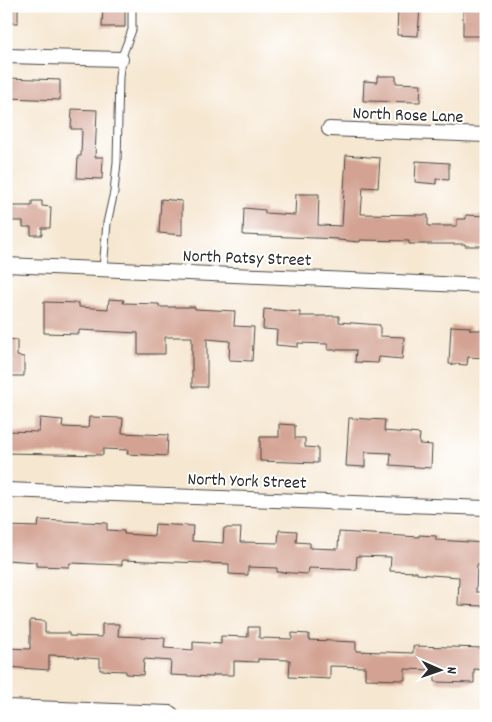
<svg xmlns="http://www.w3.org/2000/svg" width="492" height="722" viewBox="0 0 492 722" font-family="Dekko,sans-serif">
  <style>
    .building { fill: #d3a292 }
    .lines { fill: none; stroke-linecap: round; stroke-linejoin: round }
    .lane-casing { stroke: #494744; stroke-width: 9 }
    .street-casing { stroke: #494744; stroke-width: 16 }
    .secondary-casing { stroke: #494744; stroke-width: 22 }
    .lane { stroke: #fff; stroke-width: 7 }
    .street { stroke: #fff; stroke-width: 14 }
    .secondary { stroke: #fff; stroke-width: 20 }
    .labels { text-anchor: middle; stroke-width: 4; stroke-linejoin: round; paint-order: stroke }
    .street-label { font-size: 18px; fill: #2b2b2b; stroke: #fff }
  </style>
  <rect width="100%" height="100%" fill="#fff"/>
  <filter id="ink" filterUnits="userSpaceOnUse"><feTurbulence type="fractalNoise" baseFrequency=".02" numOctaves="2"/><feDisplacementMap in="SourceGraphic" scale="10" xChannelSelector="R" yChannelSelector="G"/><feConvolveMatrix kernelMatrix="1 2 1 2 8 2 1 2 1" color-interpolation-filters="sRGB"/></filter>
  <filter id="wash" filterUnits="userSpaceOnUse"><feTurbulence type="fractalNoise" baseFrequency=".0096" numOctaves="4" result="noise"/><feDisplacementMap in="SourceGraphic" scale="20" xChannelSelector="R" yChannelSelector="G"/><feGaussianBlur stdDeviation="1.12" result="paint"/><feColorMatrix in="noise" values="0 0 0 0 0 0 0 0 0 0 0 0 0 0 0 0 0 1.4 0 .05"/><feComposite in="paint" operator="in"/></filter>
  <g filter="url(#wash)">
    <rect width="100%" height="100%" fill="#f6e7d1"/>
    <g id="blocks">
      <g class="building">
        <rect x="6" y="6" width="12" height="17"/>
        <path d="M103 6H125V27H102Z"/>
        <path d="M398 6H420L418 36 397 35Z"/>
        <rect x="463" y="6" width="23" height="30"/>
        <path d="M377 76H396V83L421 84 420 102 363 101 364 81 377 82Z"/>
        <path d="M8 78 60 80V100L8 98Z"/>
        <path d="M72 109 97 110 95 157H103L102 179 77 178 78 156H81L82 129H71Z"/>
        <path d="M346 155 380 158 378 188 363 187 361 214 428 215V226H457V219H466V215L486 216V246H465V244H409V241L360 240V242L338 240V239L243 235 244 208 265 210V213L295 215 296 194H319L318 225 342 226Z"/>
        <path d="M416 161 449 163V180L436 179V184L415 182Z"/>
        <path d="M161 199 182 201V235L159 233Z"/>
        <path d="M32 201H42V206L51 207 50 228H42V235H31V227H23V221H9L10 206H32Z"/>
        <path d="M109 299 124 300 123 303 159 304V307H195V309L235 311 234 326 254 327 252 361 229 360 230 341 207 339V387H192V337H165V354H138V333L79 330V334L44 333V302L79 303V307L108 309Z"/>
        <path d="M264 309 300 312V316H339V322L380 325V336L404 337 402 359 379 357 378 363 355 362 356 350H328V344L298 343V347L276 345 277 330 263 329Z"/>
        <path d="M451 326 470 327V330H486V358L468 357 467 365 449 364Z"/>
        <path d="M6 339 17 340V356L24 357V376H6Z"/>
        <path d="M89 417 123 418 122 433 168 435 167 456 127 454 128 450 103 449V455L6 453V431L39 432 40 418 63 420 62 427 88 428Z"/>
        <path d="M349 418 385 420 384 431 420 434 419 444 432 445 431 468 390 465 391 453 365 452V467L346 466Z"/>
        <path d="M279 424 295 425V438H305V447L318 448V463L260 461V437H279Z"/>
        <path d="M39 520 107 523V530L124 531V534L154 536 155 524 193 526 192 541 223 543 224 528H241L240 542 278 543 279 530 297 531 296 542 310 543V548L338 549 339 532 419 537V535L436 536V540L486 543V565H477L476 592H484V606L458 605 459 577 417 574V572L390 571 391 557 357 556 356 570 309 568 308 574 277 572V568L248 567V575L229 574V564L122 560V565L70 563 69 567 36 566V562L6 560V526L38 527Z"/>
        <path d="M30 620 45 621V633H69V636L102 637V624H119L118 636 165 638 164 648 193 650V642L221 644V636L248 637V627H259V638L292 639V633L309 634V640L356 642V651L413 653V646L486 648V670L474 669V683L435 682V670L405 669V680L365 679V667L330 666V679L289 677 290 660 258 659V662L234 661V675H213V677L170 675 171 661 144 659 143 675 126 674V671L100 670V659L75 657V656L49 655V670L6 667V648L30 649Z"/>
      </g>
    </g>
  </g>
  <g filter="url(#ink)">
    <use href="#blocks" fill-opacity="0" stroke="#494744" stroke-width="1"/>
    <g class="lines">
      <g class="lane-casing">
        <path id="lane" d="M103 269 107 223 114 192 117 162 119 77 121 59 132 30V6"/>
      </g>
      <g class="street-casing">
        <g id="street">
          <path d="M6 56 121 59"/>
          <path d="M329 129 486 135"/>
          <path d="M6 265 486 286"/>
          <path d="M6 490 486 508"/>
        </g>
      </g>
      <g class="secondary-casing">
        <path id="secondary" d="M6 710 169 716"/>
      </g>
      <use href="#lane" class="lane"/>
      <use href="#street" class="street"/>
      <use href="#secondary" class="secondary"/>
    </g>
  </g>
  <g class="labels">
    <g class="street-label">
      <text transform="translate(408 114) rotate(2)" y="6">North Rose Lane</text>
      <text transform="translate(247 257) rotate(2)" y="6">North Patsy Street</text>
      <text transform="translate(247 480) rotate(2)" y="6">North York Street</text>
    </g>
  </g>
  <rect width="492" height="722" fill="none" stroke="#fff" stroke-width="25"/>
  <g transform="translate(440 670) rotate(92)" stroke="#ffffff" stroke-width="4" paint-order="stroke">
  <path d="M0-4L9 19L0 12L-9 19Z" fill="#2b2b2b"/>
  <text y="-8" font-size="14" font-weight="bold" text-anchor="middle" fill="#2b2b2b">N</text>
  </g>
</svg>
